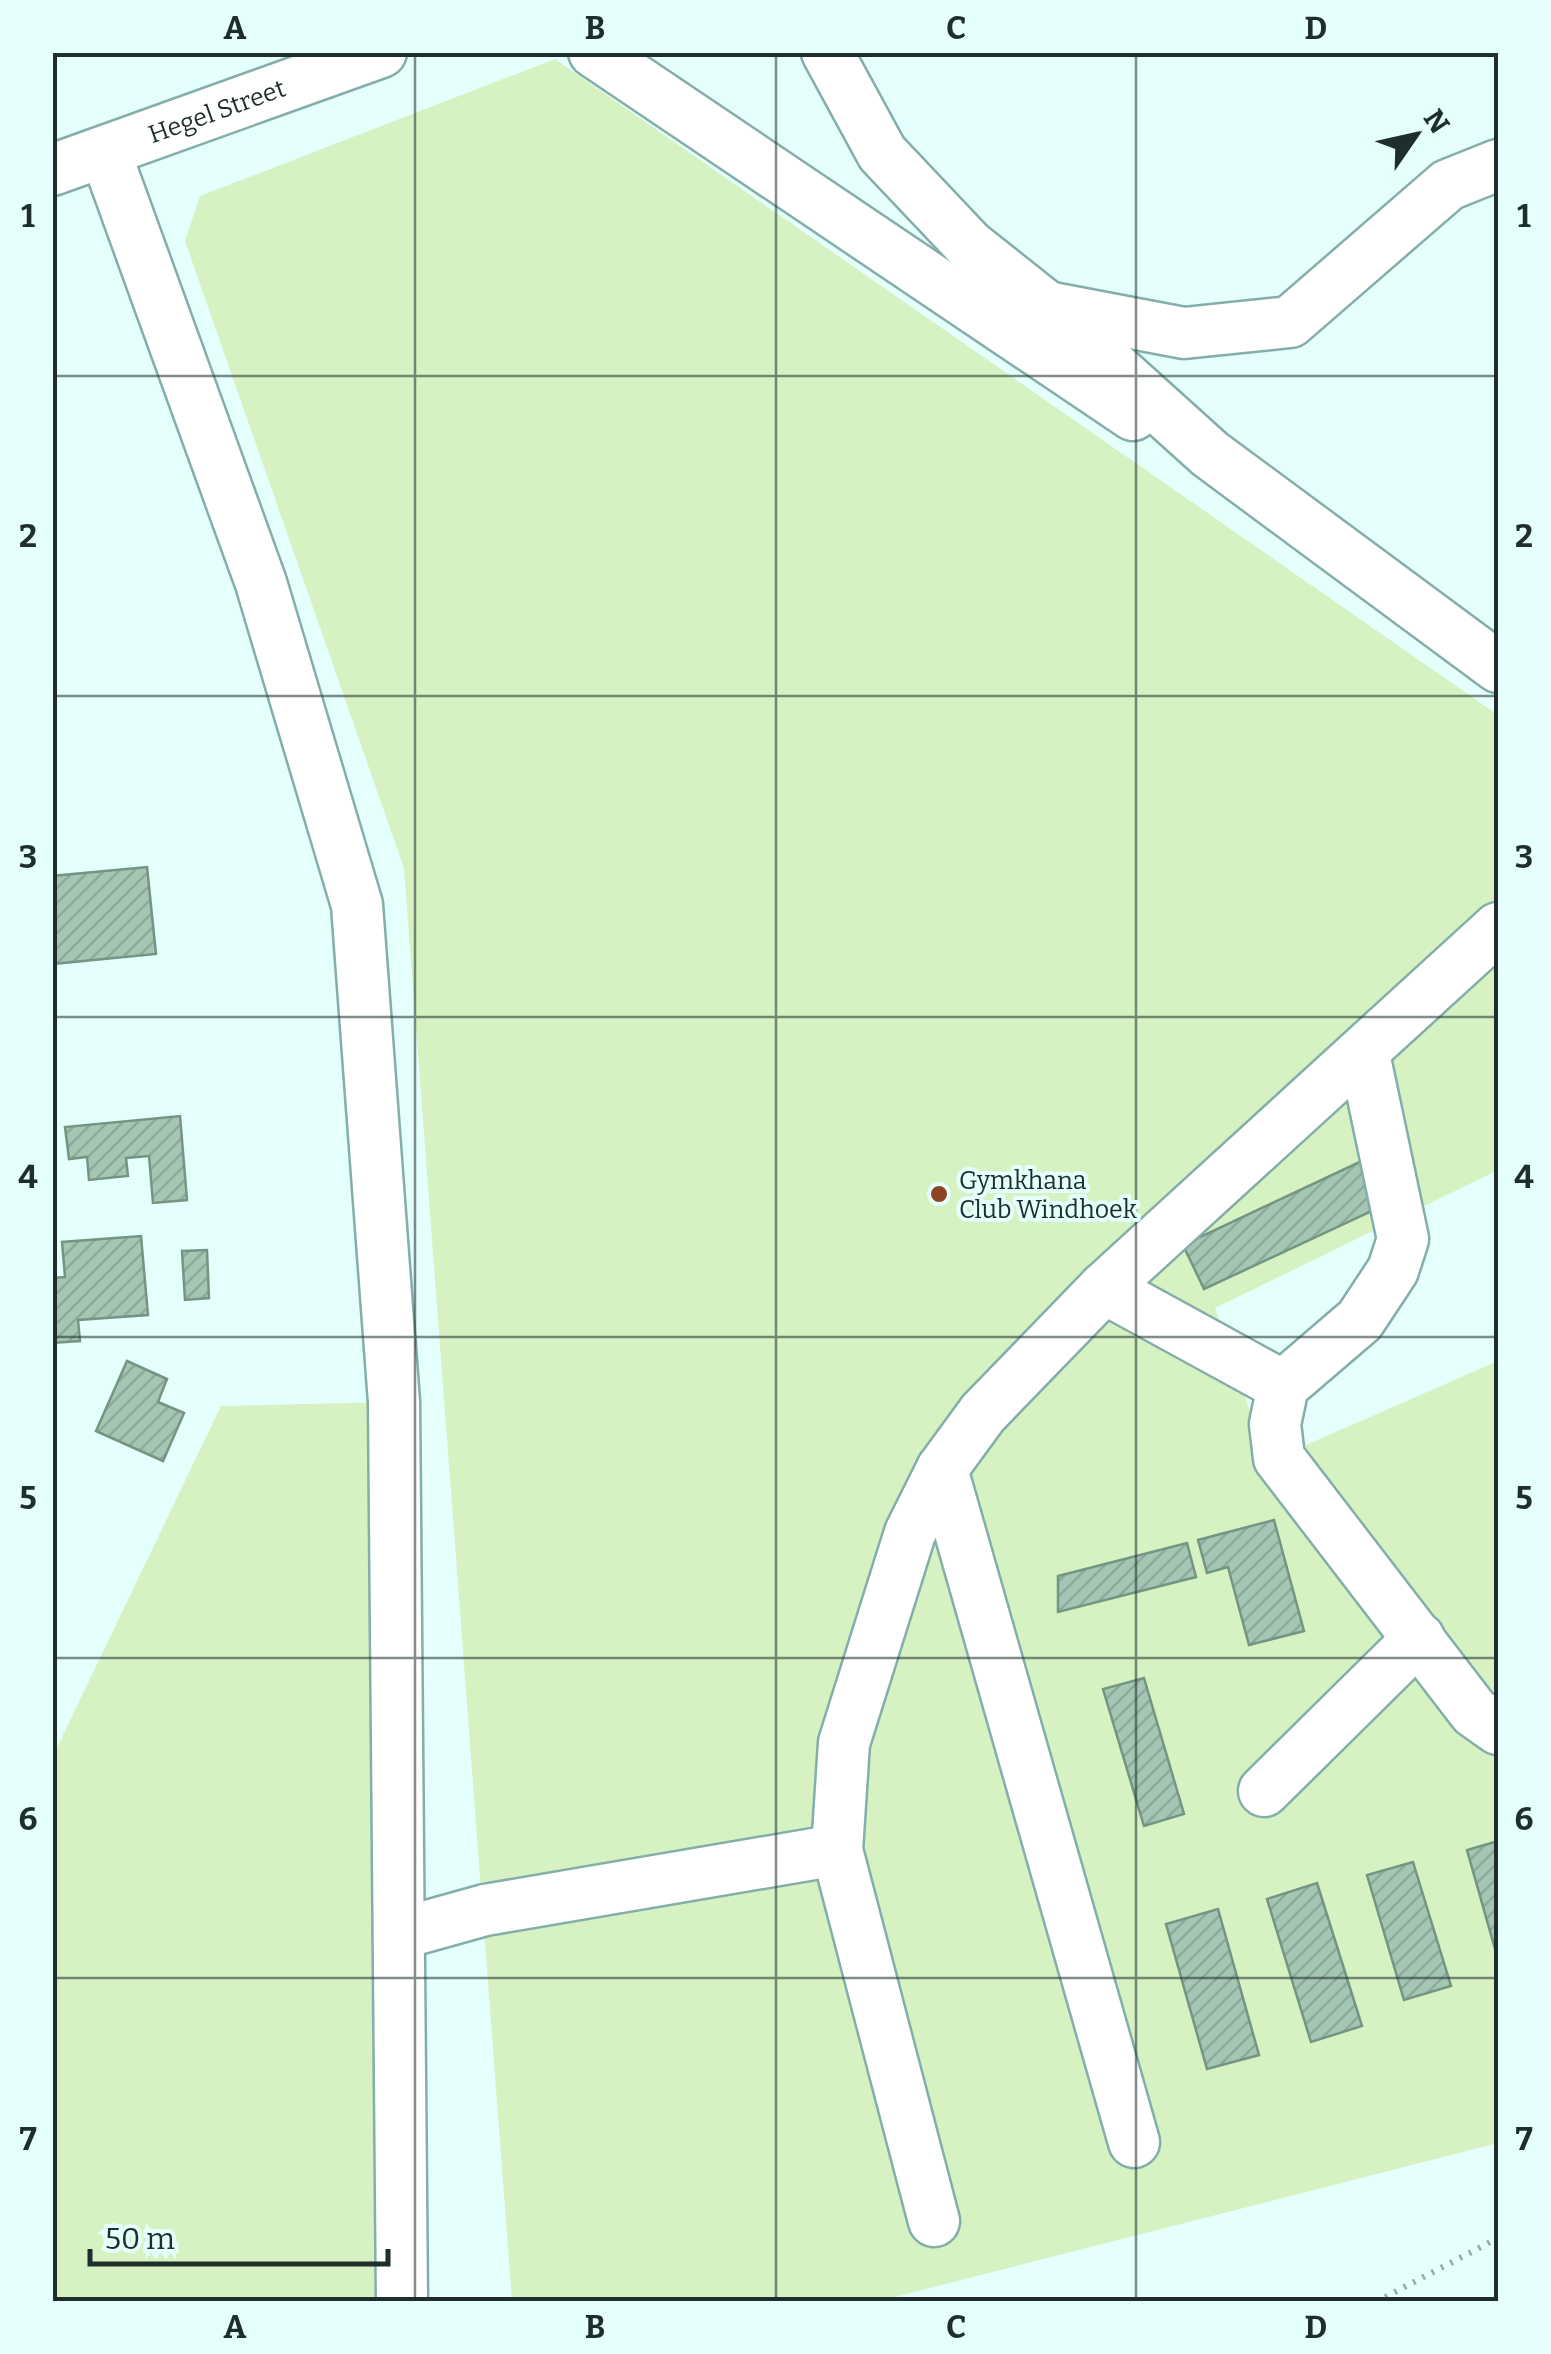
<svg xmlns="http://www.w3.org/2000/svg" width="1551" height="2354" viewBox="0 0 1551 2354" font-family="Bitter,serif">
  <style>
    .grass { fill: #d7f2c2 }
    .building { fill: url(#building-hatch); stroke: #759583; stroke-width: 2.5 }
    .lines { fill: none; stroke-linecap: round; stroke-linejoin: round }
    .minor-casing { stroke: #83aeaa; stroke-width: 55 }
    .path { stroke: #95aca9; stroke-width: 6; stroke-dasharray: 2.5 8; stroke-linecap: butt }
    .minor { stroke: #fff; stroke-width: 50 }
    .grid { fill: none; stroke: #1d2e2d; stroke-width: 2.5; stroke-opacity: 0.55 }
    .poi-dot { fill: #8d4524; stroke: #e4fffc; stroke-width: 4 }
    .labels { text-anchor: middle; stroke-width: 8; stroke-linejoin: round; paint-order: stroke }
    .street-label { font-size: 25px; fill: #1d2e2d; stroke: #e4fffc }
    .poi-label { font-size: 25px; fill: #1d2e2d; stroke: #e4fffc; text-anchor: start }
    .neatline { fill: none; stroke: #1d2e2d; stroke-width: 4 }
    .grid-label { font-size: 32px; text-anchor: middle; font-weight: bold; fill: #1d2e2d }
  </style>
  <defs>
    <pattern id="building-hatch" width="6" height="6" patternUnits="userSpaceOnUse" patternTransform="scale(2.5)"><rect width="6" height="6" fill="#a4c6b3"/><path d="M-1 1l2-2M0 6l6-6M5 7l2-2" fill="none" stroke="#8daa9a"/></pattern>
  </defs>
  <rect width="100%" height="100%" fill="#e4fffc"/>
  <g class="grass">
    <path d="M555 59 1498 715V1170L1215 1308 1267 1462 1498 1361V2143L879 2301H512L404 868 185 241 200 196Z"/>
    <path d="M394 1402 402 2301H53L52 1758 221 1406Z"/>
  </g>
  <g class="building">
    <path d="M147 867 156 954 52 964V876Z"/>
    <path d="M180 1116 187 1200 153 1203 149 1156 126 1158 128 1176 89 1180 87 1157 69 1159 65 1127Z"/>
    <path d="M1366 1159 1387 1204 1204 1289 1183 1245Z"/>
    <path d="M141 1236 148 1315 78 1320 80 1341 52 1343V1278L65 1277 62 1242Z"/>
    <path d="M207 1250 209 1298 185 1300 182 1251Z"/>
    <path d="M127 1361 167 1379 158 1402 184 1413 163 1461 96 1431Z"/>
    <path d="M1274 1520 1304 1631 1249 1645 1228 1567 1207 1573 1198 1540Z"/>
    <path d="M1187 1543 1196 1577 1058 1612V1576Z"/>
    <path d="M1144 1678 1184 1814 1144 1826 1103 1689Z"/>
    <path d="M1498 1841V1956H1497L1467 1850Z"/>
    <path d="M1413 1862 1451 1986 1404 2000 1367 1875Z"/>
    <path d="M1317 1883 1362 2026 1311 2042 1267 1899Z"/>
    <path d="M1218 1909 1259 2055 1207 2069 1166 1924Z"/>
  </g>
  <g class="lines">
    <g class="minor-casing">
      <g id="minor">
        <path d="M594 52 1133 415"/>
        <path d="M827 52 882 153 969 245 1047 307 1210 454 1498 667"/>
        <path d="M105 152 261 583 357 905 394 1402 402 2302"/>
        <path id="s1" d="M52 170 381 52"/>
        <path d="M1047 307 1184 333 1290 322 1448 185 1498 165"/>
        <path d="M1364 1054 1403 1239 1393 1270 1360 1320 1283 1386 1275 1424 1279 1458 1474 1712 1498 1729"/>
        <path d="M1104 1288 1283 1386"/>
        <path d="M942 1469 1134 2142"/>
        <path d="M1264 1791 1419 1638"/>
        <path d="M399 1934 485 1910 837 1850"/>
        <path d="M934 2221 837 1850 844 1743 910 1533 942 1469 983 1413 1104 1288 1498 928"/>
      </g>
    </g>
    <path class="path" d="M1376 2302 1498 2238"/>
    <use href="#minor" class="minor"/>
  </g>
  <path class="grid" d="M415 52V2302M776 52V2302M1136 52V2302M52 376H1498M52 696H1498M52 1017H1498M52 1337H1498M52 1658H1498M52 1978H1498"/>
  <circle class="poi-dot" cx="939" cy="1194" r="10"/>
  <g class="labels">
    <g class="street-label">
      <text dy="9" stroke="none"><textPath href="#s1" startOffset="175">Hegel Street</textPath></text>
    </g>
    <g class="poi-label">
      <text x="959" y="1189">Gymkhana<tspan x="959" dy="29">Club Windhoek</tspan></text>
    </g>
  </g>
  <rect width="1551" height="2354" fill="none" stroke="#e4fffc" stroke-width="110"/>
  <g transform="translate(1416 135) rotate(56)" stroke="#e4fffc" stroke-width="8" paint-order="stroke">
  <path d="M0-8L18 38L0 25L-18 38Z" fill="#1d2e2d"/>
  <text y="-15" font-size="28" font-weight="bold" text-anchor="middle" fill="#1d2e2d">N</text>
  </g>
  <path d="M90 2249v15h298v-15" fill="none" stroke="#1d2e2d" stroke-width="5"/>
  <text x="105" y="2249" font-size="30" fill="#1d2e2d" stroke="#e4fffc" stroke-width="8" paint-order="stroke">50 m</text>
  <rect x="55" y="55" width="1441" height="2244" class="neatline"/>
  <g class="grid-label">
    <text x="235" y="39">A</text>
    <text x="595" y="39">B</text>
    <text x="956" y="39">C</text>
    <text x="1316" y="39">D</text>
    <text x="28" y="227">1</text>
    <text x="1524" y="227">1</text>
    <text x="28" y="547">2</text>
    <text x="1524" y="547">2</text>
    <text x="28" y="868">3</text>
    <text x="1524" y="868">3</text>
    <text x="28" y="1188">4</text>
    <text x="1524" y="1188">4</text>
    <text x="28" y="1509">5</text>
    <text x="1524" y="1509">5</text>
    <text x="28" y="1830">6</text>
    <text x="1524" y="1830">6</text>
    <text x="28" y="2150">7</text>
    <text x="1524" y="2150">7</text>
    <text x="235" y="2338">A</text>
    <text x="595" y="2338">B</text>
    <text x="956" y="2338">C</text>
    <text x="1316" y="2338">D</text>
  </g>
</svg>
